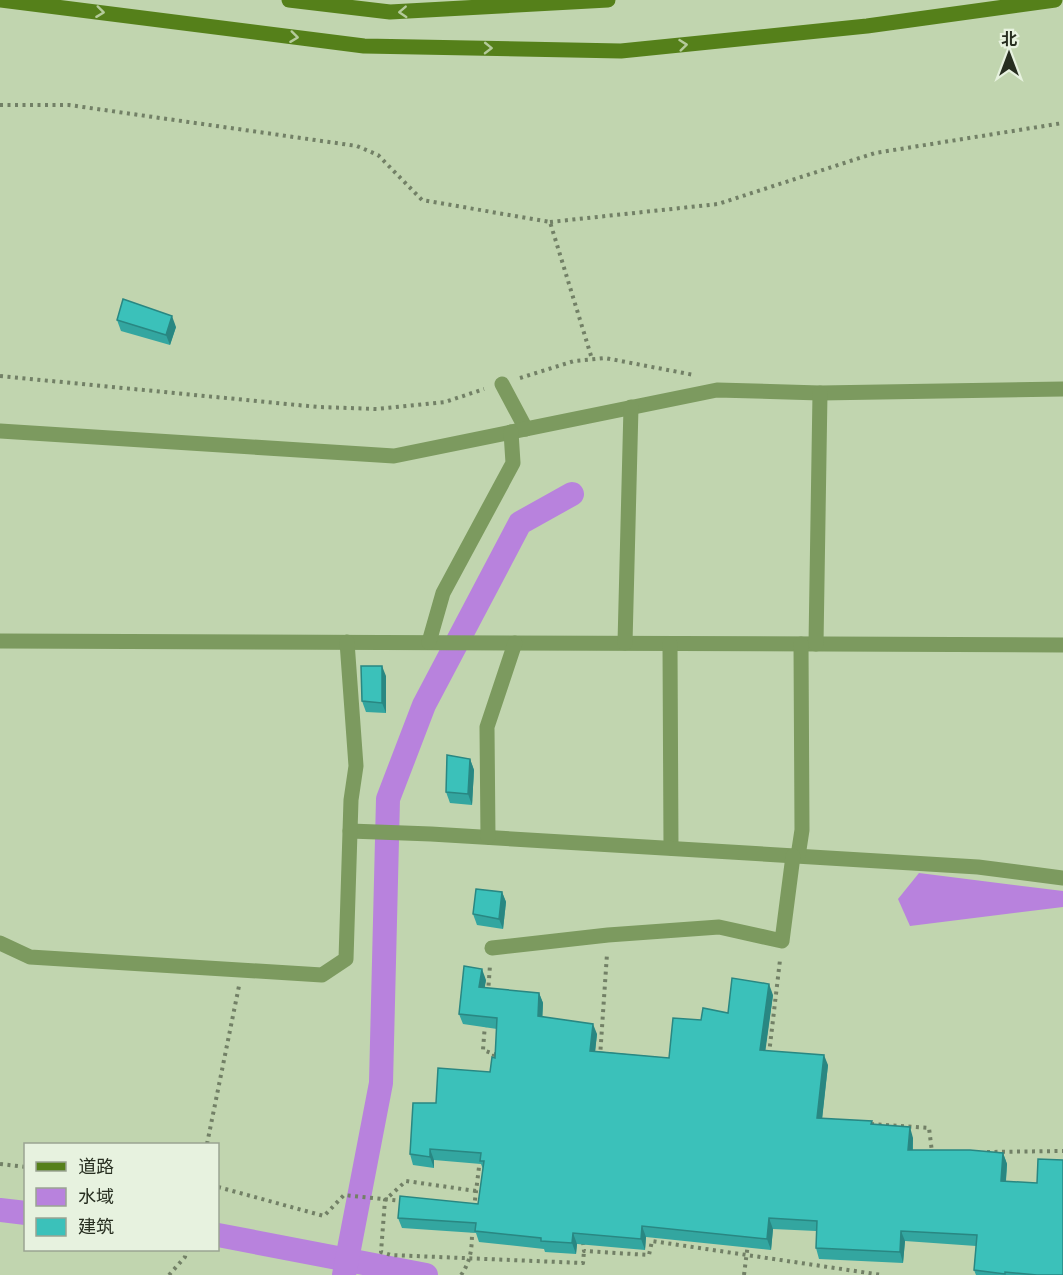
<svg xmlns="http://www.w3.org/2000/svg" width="1063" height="1275" viewBox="0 0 1063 1275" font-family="'Fira Sans Condensed','Noto Sans SC',sans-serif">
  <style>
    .water { fill: #b882dd }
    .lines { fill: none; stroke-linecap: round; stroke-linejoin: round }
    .canal { stroke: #b882dd; stroke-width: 24 }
    .path { stroke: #728066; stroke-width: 4; stroke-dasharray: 3 4.5; stroke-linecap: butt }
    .street { stroke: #7c9a5f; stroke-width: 15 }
    .secondary { stroke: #55801a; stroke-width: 15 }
    .wall { fill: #33a6a0 }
    .shaded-wall { fill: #298782 }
    .building { fill: #3bc1ba; stroke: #298782; stroke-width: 1.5 }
    .oneway { stroke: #b4ca9a }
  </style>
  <rect width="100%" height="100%" fill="#c1d5af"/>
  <path class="water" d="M919 873 1063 891V907L910 926 898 899Z"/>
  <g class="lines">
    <g class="canal">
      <path d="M0 1210 26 1213"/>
      <path d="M218 1235 426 1275"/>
      <path d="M344 1275 381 1083 388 799 424 705 520 523 572 494"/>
    </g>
    <g class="path">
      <path d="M0 105H69L357 146 378 155 422 200 550 222 592 359"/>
      <path d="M550 222 718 204 875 153 1063 123"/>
      <path d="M0 376 318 407 377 409 445 402 484 389"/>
      <path d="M520 378 574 361 605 358 694 375"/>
      <path d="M488 993 490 965"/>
      <path d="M485 1024 483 1050 494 1054 493 1062"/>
      <path d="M769 1054 780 960"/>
      <path d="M600 1057 607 954"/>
      <path d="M871 1124 929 1128 932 1152H934"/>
      <path d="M207 1144 239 986"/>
      <path d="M987 1152 1063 1151"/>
      <path d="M0 1164 26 1167"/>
      <path d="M218 1187 324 1216 344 1195 402 1201"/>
      <path d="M476 1191 406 1181 385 1200 381 1252 391 1255 583 1263 584 1251"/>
      <path d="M474 1208 480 1159"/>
      <path d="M583 1242 584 1251 649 1255 652 1241 882 1275"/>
      <path d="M169 1275 185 1257 186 1250"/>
      <path d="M461 1275C471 1261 472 1248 472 1231"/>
      <path d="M744 1275 748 1243"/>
    </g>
    <g class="street">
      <path d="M502 384 526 429"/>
      <path d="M0 431 394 456 717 390 820 393 1063 389"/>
      <path d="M0 641 1063 645"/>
      <path d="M429 642 443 593 513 463 511 432"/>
      <path d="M625 643 631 407"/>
      <path d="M670 644 671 848"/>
      <path d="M816 644 820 393"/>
      <path d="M350 831 431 834 978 867 1063 878"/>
      <path d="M488 837 487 727 515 643"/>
      <path d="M798 856 802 830 801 644"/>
      <path d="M0 943 30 957 322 975 346 959 351 800 356 766 347 642"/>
      <path d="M492 948 608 935 719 927 782 941 793 856"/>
    </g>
    <g class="secondary">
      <path d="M1 0 364 46 621 51 867 26 1055 0"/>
      <path d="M289 0 390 12 608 0"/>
    </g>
  </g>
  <g class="wall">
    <path d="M117 320 176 327 170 345 121 331Z"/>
    <path d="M386 676V713L366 712 362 701Z"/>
    <path d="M470 759 474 770 472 805 450 803 446 792Z"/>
    <path d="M502 892 506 902 503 929 477 925 473 914Z"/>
    <path d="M486 980 484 988 539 993 543 1003 542 1017 597 1034 595 1051 669 1058 701 1020 728 1013 773 995 765 1050 828 1065 822 1118 873 1124 913 1138V1150L1003 1153 1007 1164 1006 1181 1063 1275H976L974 1270 976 1246 905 1241 903 1263 819 1259 816 1248V1231L773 1229 771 1250 646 1237 645 1250 577 1244 576 1254 545 1252 544 1249 479 1242 476 1233 402 1228 398 1218 478 1204 483 1169 481 1164 434 1160V1168L413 1165 410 1154 436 1103 490 1072 495 1058 497 1029 463 1024 459 1014Z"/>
  </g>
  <g class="shaded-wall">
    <path d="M172 316 176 327 170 345 166 335Z"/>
    <path d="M382 666 386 676V713L382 703Z"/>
    <path d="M470 759 474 770 472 805 468 794Z"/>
    <path d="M502 892 506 902 503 929 499 919Z"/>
    <path d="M482 969 486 980 483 998 479 987Z"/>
    <path d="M769 984 773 995 764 1061 760 1050Z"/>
    <path d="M539 993 543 1003 542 1027 538 1016Z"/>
    <path d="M593 1024 597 1034 594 1062 590 1051Z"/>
    <path d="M824 1055 828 1065 821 1129 817 1118Z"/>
    <path d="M910 1127 913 1138 912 1161 908 1150Z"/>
    <path d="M430 1149 434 1160V1168L430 1157Z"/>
    <path d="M1003 1153 1007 1164 1005 1191 1001 1181Z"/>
    <path d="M769 1218 773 1229 771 1250 767 1239Z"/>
    <path d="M642 1226 646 1237 645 1250 641 1239Z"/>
    <path d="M901 1231 905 1241 903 1263 900 1252Z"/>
    <path d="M573 1233 577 1244 576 1254 572 1243Z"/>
  </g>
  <g class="building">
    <path d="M123 299 172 316 166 335 117 320Z"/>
    <path d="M361 666H382V703L362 701Z"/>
    <path d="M447 755 470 759 468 794 446 792Z"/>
    <path d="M476 889 502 892 499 919 473 914Z"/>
    <path d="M464 966 482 969 479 987 539 993 538 1016 593 1024 590 1051 669 1058 673 1018 701 1020 703 1008 728 1013 732 978 769 984 760 1050 824 1055 817 1118 872 1121 871 1124 910 1127 908 1150H970L1003 1153 1001 1181 1037 1183 1038 1159 1063 1160V1275H1037L1005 1272V1274L974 1270 977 1235 901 1231 900 1252 816 1248 817 1221 769 1218 767 1239 642 1226 641 1239 573 1233 572 1243 541 1241V1238L475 1231 476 1223 398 1218 400 1196 478 1204 484 1161H480L481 1153 430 1149V1157L410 1154 413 1103H436L438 1068 490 1072 492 1057 495 1058 497 1018 459 1014Z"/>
  </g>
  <defs><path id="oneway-chevron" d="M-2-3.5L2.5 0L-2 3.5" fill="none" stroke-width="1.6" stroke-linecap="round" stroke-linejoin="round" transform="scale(1.5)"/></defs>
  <g class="oneway">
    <use href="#oneway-chevron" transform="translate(100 12) rotate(7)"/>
    <use href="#oneway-chevron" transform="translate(403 12) rotate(177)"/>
    <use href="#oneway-chevron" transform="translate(294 37) rotate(7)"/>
    <use href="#oneway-chevron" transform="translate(683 45) rotate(-6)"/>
    <use href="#oneway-chevron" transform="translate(488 48) rotate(1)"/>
  </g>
  <rect x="24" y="1143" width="195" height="108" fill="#e7f2df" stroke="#9aa493" stroke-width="1.5"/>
  <rect x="36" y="1162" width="30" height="9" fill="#55801a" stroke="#9aa493" stroke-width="1.5"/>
  <text x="78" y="1173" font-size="18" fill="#272e20">道路</text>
  <rect x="36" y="1188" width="30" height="18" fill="#b882dd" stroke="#9aa493" stroke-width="1.5"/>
  <text x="78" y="1203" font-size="18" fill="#272e20">水域</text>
  <rect x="36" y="1218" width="30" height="18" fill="#3bc1ba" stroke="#9aa493" stroke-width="1.5"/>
  <text x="78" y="1233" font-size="18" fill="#272e20">建筑</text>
  <g transform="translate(1009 54)" stroke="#e7f2df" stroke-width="4.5" paint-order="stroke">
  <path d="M0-4.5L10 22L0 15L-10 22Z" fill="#272e20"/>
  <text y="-9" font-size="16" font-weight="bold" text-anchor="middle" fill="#272e20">北</text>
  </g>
</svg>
